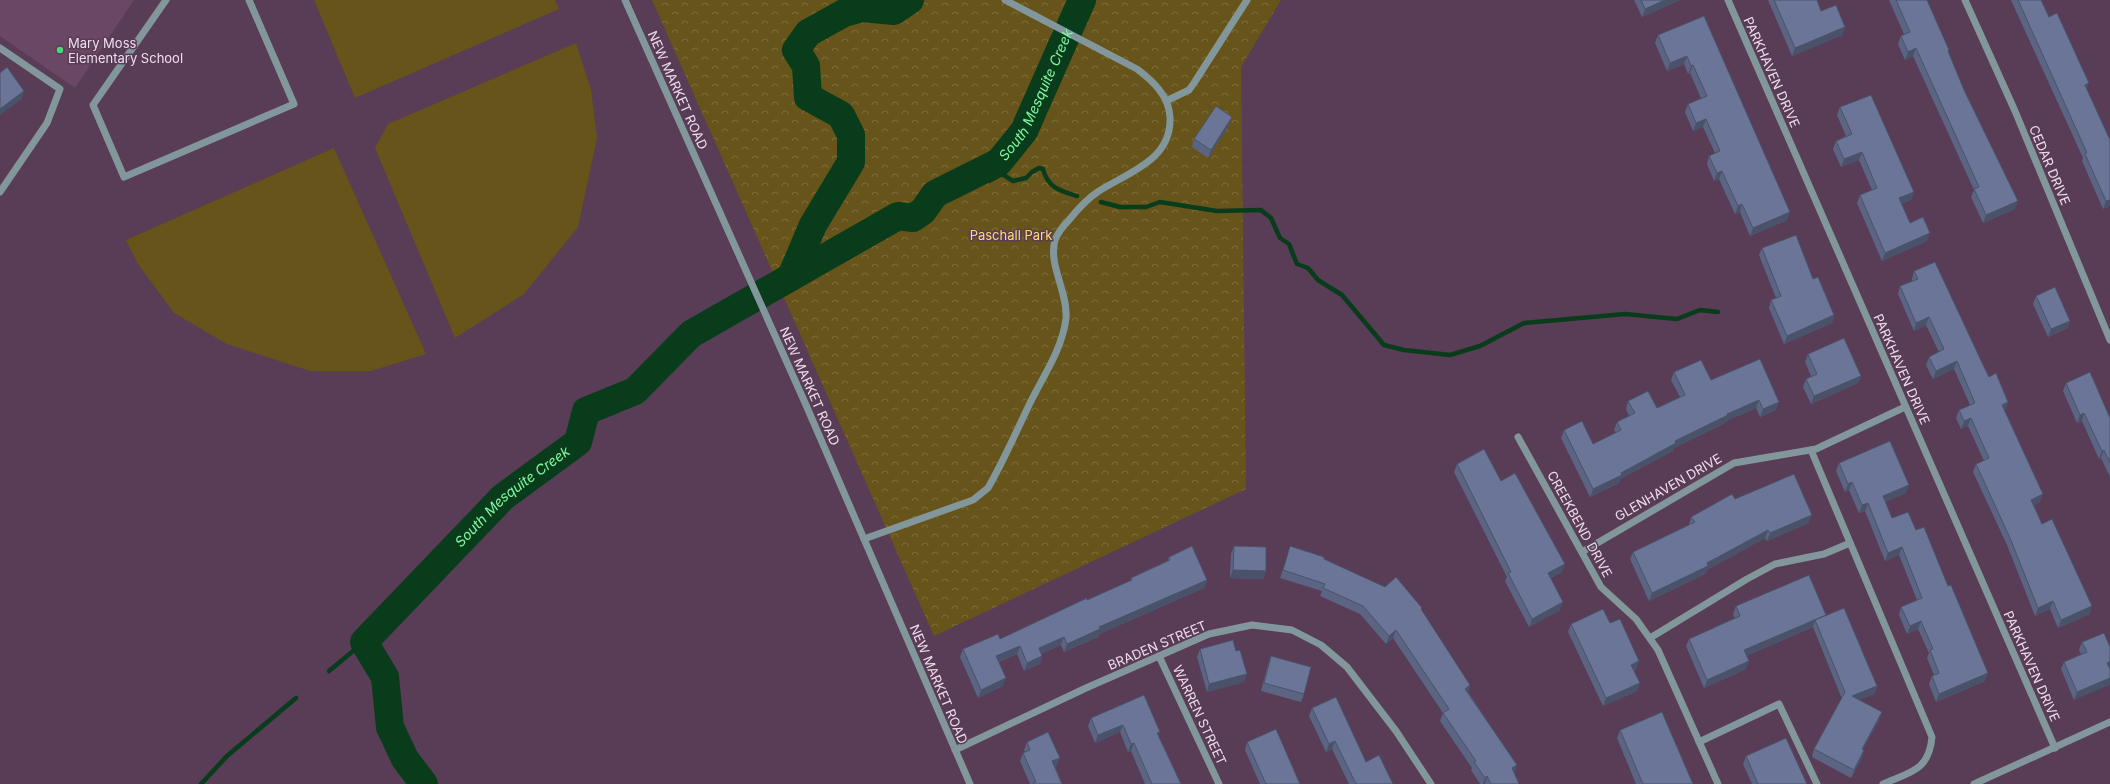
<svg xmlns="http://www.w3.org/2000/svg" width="2110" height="784" viewBox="0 0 2110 784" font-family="Inter,sans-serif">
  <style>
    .built { fill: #694765 }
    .grass { fill: #67541a }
    .park { fill: url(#park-crowns) }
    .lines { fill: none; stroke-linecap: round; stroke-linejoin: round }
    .stream { stroke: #083c1b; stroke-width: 4.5 }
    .river { stroke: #083c1b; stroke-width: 28 }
    .minor { stroke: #82979b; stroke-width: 7 }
    .wall { fill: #5b6583 }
    .shaded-wall { fill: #4a526a }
    .building { fill: #6a7598; stroke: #4a526a }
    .poi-dot { fill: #49d778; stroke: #593c56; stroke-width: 1.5 }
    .labels { text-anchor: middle; stroke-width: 3; stroke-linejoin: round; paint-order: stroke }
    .poi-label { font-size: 13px; fill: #efdded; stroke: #593c56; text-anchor: start }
    .street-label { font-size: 13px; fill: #efdded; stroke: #593c56 }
    .park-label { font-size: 13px; fill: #fedb74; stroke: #593c56 }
    .water-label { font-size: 14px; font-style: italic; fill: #81f6a0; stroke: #593c56 }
  </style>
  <defs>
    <pattern id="park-crowns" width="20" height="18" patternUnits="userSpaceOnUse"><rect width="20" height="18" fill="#67541a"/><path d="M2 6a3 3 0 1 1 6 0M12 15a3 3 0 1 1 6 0" fill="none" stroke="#7d6c3c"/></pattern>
  </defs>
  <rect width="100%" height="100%" fill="#593c56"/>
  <path class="built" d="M0 0H134L75 88 0 36Z"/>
  <g class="grass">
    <path d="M314 0H555L559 9 355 98Z"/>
    <path d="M576 43 591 90 597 138 578 227 524 294 455 338 375 148 388 124Z"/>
    <path d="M334 148 426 354 371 371H310L227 344 174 313 138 264 126 240Z"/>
  </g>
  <path class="park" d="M652 0H1281L1241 67 1246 489 934 636Z"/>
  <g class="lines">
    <g class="stream">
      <path d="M973 175 989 181 1002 174 1013 181 1026 178 1032 172 1039 168 1043 169C1048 188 1060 191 1077 196"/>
      <path d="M1101 202 1120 207H1146L1160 202 1217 211 1261 210 1271 218 1280 238 1289 244 1297 264 1308 268 1318 280 1342 295 1384 345 1404 350 1450 355 1480 346 1524 323 1625 314 1677 319 1700 310 1718 312"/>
      <path d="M329 671 364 642"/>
      <path d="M201 784 227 756 296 698"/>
    </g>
    <g class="river">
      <path d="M791 277 813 225 851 162V135L841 115 808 97 806 66 796 50 808 33 844 13 862 8 894 11 910 0"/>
      <path id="s1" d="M424 784 405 759 390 727 385 677 364 642 503 497 578 442 586 411 635 391 691 334 898 216 913 218 923 211 935 194 999 162 1024 131 1082 0"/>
    </g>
    <g class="minor">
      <path d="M166 0 93 105 124 177 294 104 249 0"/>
      <path d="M625 0 806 405 970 784"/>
      <path d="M1728 0 2055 748"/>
      <path d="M1965 0 2015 111 2110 340"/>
      <path d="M0 48 60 89 47 123 0 192"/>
      <path d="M1166 101 1189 90 1194 83 1247 0"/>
      <path d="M1518 437 1601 587 1636 619 1658 650 1718 784"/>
      <path d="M1811 450 1932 737C1929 771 1910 772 1883 784"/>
      <path d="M864 539 973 500 988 488C1004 460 1017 430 1031 401 1044 375 1063 347 1066 318 1068 292 1048 265 1055 240 1058 233 1063 226 1069 220 1077 210 1088 198 1099 191 1129 172 1172 160 1170 117 1169 96 1153 81 1137 69L1005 0"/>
      <path d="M1582 552 1734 463 1816 449 1905 407"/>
      <path d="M1650 638 1747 579 1775 564 1824 554 1850 543"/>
      <path d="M1159 656 1219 784"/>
      <path d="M1699 742 1779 704 1817 784"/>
      <path d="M955 750 1086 688 1209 634 1252 625 1292 630 1321 645 1347 667 1396 731 1431 784"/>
      <path d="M1974 784 2110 722"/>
    </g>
  </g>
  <g class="wall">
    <path d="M1634 0H1680L1642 17Z"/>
    <path d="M1768 0H1817L1821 11 1845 27 1842 35 1792 56Z"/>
    <path d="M1889 0H1927L1964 90 2015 209 1983 223 1971 197 1974 190 1913 56 1905 60 1898 44 1901 36 1904 34Z"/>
    <path d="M2011 0H2041L2049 17 2087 89 2110 206 2103 209 2082 161 2083 158Z"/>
    <path d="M1704 16 1787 220 1750 236 1740 212 1735 214 1719 179 1714 181 1707 164 1709 156 1715 153 1703 127 1693 131 1685 112 1688 104 1701 98 1690 73 1688 74 1684 64 1667 71 1655 43 1658 35Z"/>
    <path d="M1840 107 1914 192 1911 200 1901 204 1910 223 1927 241 1882 261 1857 203 1860 195 1872 190 1859 160 1841 167 1833 149 1836 141 1846 136 1837 115Z"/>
    <path d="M1232 117 1229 125 1208 158 1192 147 1194 139Z"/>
    <path d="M1762 248 1813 279 1834 315 1832 323 1784 344 1769 308 1771 300 1776 298 1759 255Z"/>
    <path d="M1914 271 1985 369 1989 377 2008 402 2005 410H2004L2040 502 2034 505 2042 524 2090 614 2058 628 2050 609 2035 616 2007 545 1973 472 1976 464 1984 461 1968 426 1961 429 1956 418 1959 410 1970 405 1954 369 1933 379 1926 365 1929 357 1939 352 1926 325 1914 331 1898 294 1900 286 1912 281V279Z"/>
    <path d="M2036 296 2070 321 2067 328 2048 337 2033 304Z"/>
    <path d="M1808 354 1861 376 1858 383 1811 404 1803 387 1806 379 1811 376 1805 362Z"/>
    <path d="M1760 359 1776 410 1760 417 1756 408 1726 421 1725 423 1674 448 1673 451 1620 479 1619 483 1590 497 1561 438 1564 430 1593 444 1616 433 1614 430 1617 422 1629 416 1626 409 1628 401 1657 408 1680 397 1671 380 1674 372 1711 380Z"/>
    <path d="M2066 383 2110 418V477L2101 458 2099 459 2082 421 2077 423 2063 391Z"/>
    <path d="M1839 463 1906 493 1885 502 1892 518 1916 530 1985 681 1936 702 1929 684 1932 676 1934 675 1927 658 1929 653 1918 629 1907 634 1899 615 1901 607 1917 600 1899 555 1885 561 1865 511 1859 513 1849 490 1845 492 1836 471Z"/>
    <path d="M1457 464 1501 481 1562 572 1551 578 1560 610 1529 627 1505 581 1507 577 1454 472Z"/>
    <path d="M1735 499 1809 523 1767 541 1765 538 1707 570 1705 574 1649 601 1630 559 1633 552 1689 525 1691 517Z"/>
    <path d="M1234 546 1266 571 1263 579 1230 578 1231 554Z"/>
    <path d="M1288 554 1324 559 1422 608 1421 610 1470 685 1468 692 1517 765 1514 773 1519 784H1480L1471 770 1472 768 1440 721 1443 713 1393 638 1386 644 1360 614 1320 596 1322 591 1280 578Z"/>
    <path d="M1169 557 1207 580 1204 588 1099 634 1098 637 1064 652 1061 645 1041 654 1042 656 1040 664 1024 671 1017 654 999 662 1003 686 978 698 960 657 963 649 1000 639 1130 581 1131 578 1167 561Z"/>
    <path d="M1736 606 1826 615 1877 686 1874 694 1859 700 1879 720 1863 749 1862 758 1851 778 1812 757 1814 749 1842 699 1813 627 1746 656V669L1704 688 1686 646 1689 639 1735 618 1733 614Z"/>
    <path d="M1610 623 1639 661 1636 669 1634 671 1637 691 1603 706 1568 632 1571 624Z"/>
    <path d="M2082 642 2110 668 2074 700 2061 669 2064 662 2081 654 2079 650Z"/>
    <path d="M1200 649 1247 674 1244 682 1207 692 1197 657Z"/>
    <path d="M1271 656 1304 694 1301 702 1261 691 1268 664Z"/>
    <path d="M1144 695 1159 736 1181 784H1145L1131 751 1128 752 1120 732 1095 743 1088 726 1091 718Z"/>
    <path d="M1312 708 1366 762 1393 784H1349L1332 749 1326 752 1309 716Z"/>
    <path d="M1620 730 1693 784H1636L1617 738Z"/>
    <path d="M1027 742 1057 766 1055 767 1062 784H1030L1020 761 1023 753 1025 752 1024 750Z"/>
    <path d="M1247 742 1300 784H1260L1245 750Z"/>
    <path d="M1746 756 1807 784H1752L1743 764Z"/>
  </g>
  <g class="shaded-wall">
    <path d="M1665 0H1680L1642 17 1645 9Z"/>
    <path d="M1845 27 1842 35 1792 56 1795 48Z"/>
    <path d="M1916 48 1913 56 1905 60 1908 52Z"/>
    <path d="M1687 56 1684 64 1667 71 1670 63Z"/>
    <path d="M1693 65 1690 73 1688 74 1691 66Z"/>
    <path d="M2089 83 2086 91 2085 85Z"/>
    <path d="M24 91 22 99 0 115V109Z"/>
    <path d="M1232 117 1229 125 1208 158 1211 150Z"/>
    <path d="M1706 119 1703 127 1693 131 1696 123Z"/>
    <path d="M1862 152 1859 160 1841 167 1844 159Z"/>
    <path d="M1722 171 1719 179 1714 181 1717 173Z"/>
    <path d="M1914 192 1911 200 1896 206 1899 198Z"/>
    <path d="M2110 200V206L2103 209 2106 201Z"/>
    <path d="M2018 201 2015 209 1983 223 1986 215Z"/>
    <path d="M1742 204 1740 212 1735 214 1738 206Z"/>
    <path d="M1790 212 1787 220 1750 236 1753 228Z"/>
    <path d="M1930 233 1927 241 1882 261 1885 253Z"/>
    <path d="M1834 315 1832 323 1784 344 1787 336Z"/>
    <path d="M1929 317 1926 325 1914 331 1916 323Z"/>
    <path d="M2070 321 2067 328 2048 337 2051 329Z"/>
    <path d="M1957 361 1954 369 1933 379 1936 371Z"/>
    <path d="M1861 376 1858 383 1811 404 1814 396Z"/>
    <path d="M1759 400 1756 408 1726 421 1725 423 1674 448 1673 451 1620 479 1619 483 1590 497 1593 489 1675 441 1727 414Z"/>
    <path d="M1779 402 1776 410 1760 417 1763 409Z"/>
    <path d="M2008 402 2005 410 1999 413 2002 405Z"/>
    <path d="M2084 413 2082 421 2077 423 2080 415Z"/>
    <path d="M1971 418 1968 426 1961 429 1964 421Z"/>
    <path d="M2104 450 2101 458 2099 459 2102 451Z"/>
    <path d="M1852 482 1849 490 1845 492 1848 484Z"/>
    <path d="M1909 485 1906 493 1880 504 1883 496Z"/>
    <path d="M2043 494 2040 502 2028 508 2031 500Z"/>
    <path d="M1868 503 1865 511 1859 513 1862 505Z"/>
    <path d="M1812 515 1809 523 1767 541 1770 533Z"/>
    <path d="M1768 530 1765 538 1707 570 1705 574 1649 601 1652 593 1707 563Z"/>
    <path d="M1902 547 1899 555 1885 561 1888 553Z"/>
    <path d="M1565 564 1562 572 1545 581 1548 573Z"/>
    <path d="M1233 570 1266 571 1263 579 1230 578Z"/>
    <path d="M1207 580 1204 588 1099 634 1098 637 1064 652 1067 644 1099 627Z"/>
    <path d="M2053 601 2050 609 2035 616 2038 608Z"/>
    <path d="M1563 602 1560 610 1529 627 1532 619Z"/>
    <path d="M2092 606 2090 614 2058 628 2061 620Z"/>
    <path d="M1826 615 1815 620 1813 627 1741 658 1744 650Z"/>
    <path d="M1921 621 1918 629 1907 634 1910 626Z"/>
    <path d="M1396 630 1393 638 1386 644 1389 636Z"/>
    <path d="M1064 637 1061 645 1036 656 1039 648Z"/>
    <path d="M1020 646 1017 654 993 664 996 656Z"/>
    <path d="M1042 656 1040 664 1024 671 1027 663Z"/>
    <path d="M1639 661 1636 669 1628 673 1631 665Z"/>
    <path d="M1749 661 1746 669 1704 688 1707 680Z"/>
    <path d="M2110 661V668L2104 671 2107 663Z"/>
    <path d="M1988 673 1985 681 1936 702 1939 694Z"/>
    <path d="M1247 674 1244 682 1207 692 1209 684Z"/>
    <path d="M1006 678 1003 686 978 698 981 690Z"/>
    <path d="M2110 678V685L2074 700 2077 692Z"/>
    <path d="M1640 683 1637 691 1603 706 1606 698Z"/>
    <path d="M1470 685 1467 693 1465 689Z"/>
    <path d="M1877 686 1874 694 1849 704 1852 696Z"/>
    <path d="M1882 712 1879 720 1859 756 1862 749Z"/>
    <path d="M1123 725 1120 732 1095 743 1098 735Z"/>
    <path d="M1335 741 1332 749 1326 752 1329 744Z"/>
    <path d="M1134 743 1131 751 1128 752 1131 744Z"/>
    <path d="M1864 750 1862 758 1851 778 1854 770Z"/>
    <path d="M1060 758 1057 766 1049 769 1052 761Z"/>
    <path d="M1517 765 1514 773 1509 776 1512 768Z"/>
    <path d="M1487 776 1485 784H1483L1485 778Z"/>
  </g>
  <g class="building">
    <path d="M1641 0H1665L1645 9Z"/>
    <path d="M1774 0H1817L1821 11 1836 5 1845 27 1795 48Z"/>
    <path d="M1896 0H1927L1949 50 1948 51 1964 90 2018 201 1986 215 1974 189 1979 187 1916 48 1908 52 1901 36 1910 32Z"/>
    <path d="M2018 0H2041L2049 17 2057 13 2089 83 2085 85 2110 140V200L2106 201 2085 154 2087 153Z"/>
    <path d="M1704 16 1790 212 1753 228 1742 204 1738 206 1722 171 1717 173 1709 156 1720 151 1706 119 1696 123 1688 104 1707 96 1693 65 1691 66 1687 56 1670 63 1658 35Z"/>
    <path d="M7 67 24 91 0 109V73Z"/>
    <path d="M1871 95 1914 192 1899 198 1910 223 1923 217 1930 233 1885 253 1860 195 1877 188 1862 152 1844 159 1836 141 1852 134 1840 107Z"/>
    <path d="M1216 106 1232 117 1211 150 1194 139Z"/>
    <path d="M1796 235 1813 279 1818 277 1834 315 1787 336 1771 300 1781 296 1762 248Z"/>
    <path d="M1935 262 1985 369 1989 377 1996 373 2008 402 2002 405 2043 494 2031 500 2042 524 2052 519 2092 606 2061 620 2053 601 2038 608 2010 538 1976 464 1989 458 1971 418 1964 421 1959 410 1975 403 1957 361 1936 371 1929 357 1944 349 1929 317 1916 323 1900 286 1918 279 1914 271Z"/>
    <path d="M2055 287 2070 321 2051 329 2036 296Z"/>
    <path d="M1844 338 1861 376 1814 396 1806 379 1817 374 1808 354Z"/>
    <path d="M1760 359 1779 402 1763 409 1759 400 1727 414 1728 415 1675 441 1676 443 1621 473 1622 475 1593 489 1564 430 1582 421 1593 444 1621 430 1617 422 1635 413 1628 401 1648 391 1657 408 1685 395 1674 372 1701 360 1711 380Z"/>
    <path d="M2090 372 2110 418V463L2104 450 2102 451 2084 413 2080 415 2066 383Z"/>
    <path d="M1890 441 1909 485 1883 496 1892 518 1908 512 1916 530 1924 527 1948 586 1951 585 1988 673 1939 694 1932 676 1939 673 1930 650 1933 649 1921 621 1910 626 1901 607 1922 598 1902 547 1888 553 1868 503 1862 505 1852 482 1848 484 1839 463Z"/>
    <path d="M1484 449 1501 481 1515 473 1565 564 1548 573 1563 602 1532 619 1508 573 1511 572 1457 464Z"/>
    <path d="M1794 474 1812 515 1770 533 1768 530 1707 563 1708 566 1652 593 1633 552 1695 522 1691 517 1732 494 1735 499Z"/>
    <path d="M1192 546 1207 580 1099 627 1100 629 1067 644 1064 637 1039 648 1042 656 1027 663 1020 646 996 656 1006 678 981 690 963 649 998 634 1000 639 1087 598V600L1132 580 1131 578 1170 560 1169 557Z"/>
    <path d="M1234 546 1266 547V571L1233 570Z"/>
    <path d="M1290 546 1324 557V559L1385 587 1396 577 1422 608 1421 609 1470 685 1465 689 1517 765 1512 768 1519 784H1491L1487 776 1485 778 1474 762 1476 761 1443 713 1449 709 1396 630 1389 636 1363 606 1323 588 1325 584 1283 570Z"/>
    <path d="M1809 575 1826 615 1744 650 1749 661 1707 680 1689 639 1740 616 1736 606Z"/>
    <path d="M1844 608 1877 686 1852 696 1882 712 1862 749 1864 750 1854 770 1814 749 1845 692 1815 620Z"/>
    <path d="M1603 609 1610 623 1620 619 1639 661 1631 665 1640 683 1606 698 1571 624Z"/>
    <path d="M2104 633 2110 647V661L2107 663 2110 669V678L2077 692 2064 662 2087 652 2082 642Z"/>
    <path d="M1233 640 1236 651 1240 650 1247 674 1209 684 1200 649Z"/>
    <path d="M1271 656 1311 667 1304 694 1264 683Z"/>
    <path d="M1144 695 1160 732 1157 733 1181 784H1152L1134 743 1131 744 1123 725 1098 735 1091 718Z"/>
    <path d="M1336 697 1366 762 1379 755 1393 784H1356L1335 741 1329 744 1312 708Z"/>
    <path d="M1662 712 1693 784H1643L1620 730Z"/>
    <path d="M1276 729 1300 784H1266L1247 742Z"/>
    <path d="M1048 732 1060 758 1052 761 1062 784H1033V783L1036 782 1023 753 1030 750 1027 742Z"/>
    <path d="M1786 738 1807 784H1758L1746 756Z"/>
  </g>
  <circle class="poi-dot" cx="60" cy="50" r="4"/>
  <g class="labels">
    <g class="poi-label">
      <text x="68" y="48">Mary Moss<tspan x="68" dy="15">Elementary School</tspan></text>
    </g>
    <g class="street-label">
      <text transform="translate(1772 72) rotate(66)" y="5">PARKHAVEN DRIVE</text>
      <text transform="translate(678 90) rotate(66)" y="5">NEW MARKET ROAD</text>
      <text transform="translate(2050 165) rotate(67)" y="5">CEDAR DRIVE</text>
      <text transform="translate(1902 369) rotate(66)" y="5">PARKHAVEN DRIVE</text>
      <text transform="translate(810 386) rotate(66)" y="5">NEW MARKET ROAD</text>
      <text transform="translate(1668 487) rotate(-30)" y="5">GLENHAVEN DRIVE</text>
      <text transform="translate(1580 524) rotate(61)" y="5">CREEKBEND DRIVE</text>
      <text transform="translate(1157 645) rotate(-23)" y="5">BRADEN STREET</text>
      <text transform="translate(2032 666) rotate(66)" y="5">PARKHAVEN DRIVE</text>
      <text transform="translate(939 684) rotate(67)" y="5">NEW MARKET ROAD</text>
      <text transform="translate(1200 715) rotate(65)" y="5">WARREN STREET</text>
    </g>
    <g class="park-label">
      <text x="1011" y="240">Paschall Park</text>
    </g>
    <g class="water-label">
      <text dy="5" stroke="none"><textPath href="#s1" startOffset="1052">South Mesquite Creek</textPath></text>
      <text dy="5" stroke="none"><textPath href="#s1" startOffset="366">South Mesquite Creek</textPath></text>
    </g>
  </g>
</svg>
